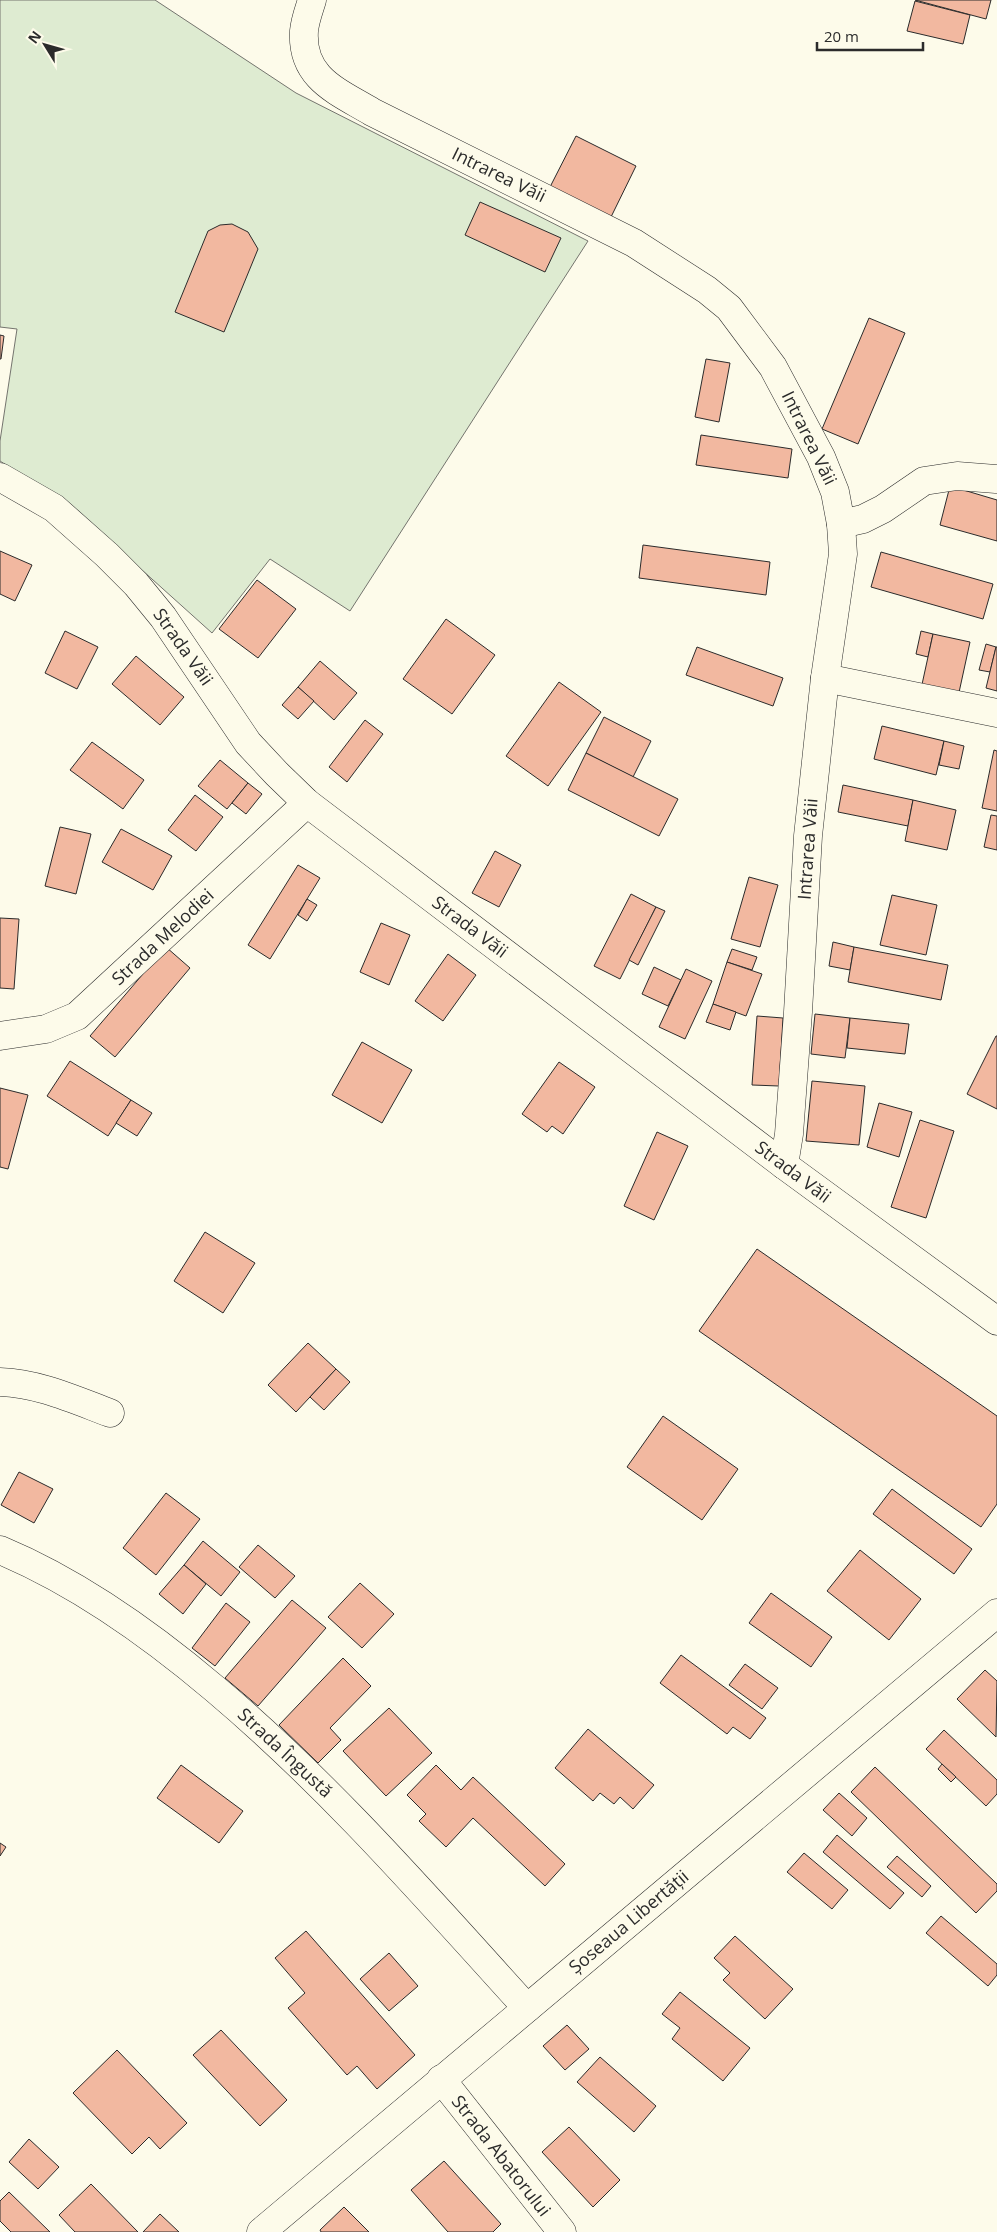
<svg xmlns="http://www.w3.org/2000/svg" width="997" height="2232" viewBox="0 0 997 2232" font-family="'Open Sans',sans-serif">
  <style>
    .green { fill: #deebd1; stroke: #74746e }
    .building { fill: #f2b8a0; stroke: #2b2b2b }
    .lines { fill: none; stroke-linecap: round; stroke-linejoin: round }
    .minor-casing { stroke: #2b2b2b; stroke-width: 29 }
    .major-casing { stroke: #2b2b2b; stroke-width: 29 }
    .minor { stroke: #fdfbea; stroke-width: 28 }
    .major { stroke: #fdfbea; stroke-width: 28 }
    .labels { text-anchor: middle; stroke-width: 4; stroke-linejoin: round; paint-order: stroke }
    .street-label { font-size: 18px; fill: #2b2b2b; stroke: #fdfbea }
  </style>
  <rect width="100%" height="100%" fill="#fdfbea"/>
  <path class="green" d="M0 0H155L296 93 588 241 350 611 270 559 212 633 73 508 0 461V441L17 329 0 327Z"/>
  <g class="building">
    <path d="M915 0H991L986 19Z"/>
    <path d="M915 1 970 15 963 44 907 31Z"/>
    <path d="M576 136 636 166 611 217 550 187Z"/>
    <path d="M480 202 561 238 545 272 465 235Z"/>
    <path d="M232 224 248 232 258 249 224 332 175 312 208 231 220 225Z"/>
    <path d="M869 318 905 333 858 444 822 429Z"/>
    <path d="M0 335 4 336 1 359H0Z"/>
    <path d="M706 359 730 363 719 422 695 417Z"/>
    <path d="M701 435 792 449 788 478 696 465Z"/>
    <path d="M950 486 997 500V541L940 525Z"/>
    <path d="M643 545 770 562 766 595 639 578Z"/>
    <path d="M0 551 32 565 15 601 0 594Z"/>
    <path d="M881 552 993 584 983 619 871 587Z"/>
    <path d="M257 580 296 609 258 658 219 629Z"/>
    <path d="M446 619 495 655 452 714 403 679Z"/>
    <path d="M65 631 98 647 77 689 45 673Z"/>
    <path d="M921 631 933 634 928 657 916 654Z"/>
    <path d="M933 634 970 642 958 697 921 689Z"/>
    <path d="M986 644 996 647 990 672 979 670Z"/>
    <path d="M697 647 783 678 773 706 686 675Z"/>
    <path d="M996 647H997V691L986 688Z"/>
    <path d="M136 656 184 697 160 725 112 684Z"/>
    <path d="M320 661 357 693 334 720 298 687Z"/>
    <path d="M559 682 601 712 548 786 506 756Z"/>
    <path d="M298 687 314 701 298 719 282 705Z"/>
    <path d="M604 717 651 741 633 777 586 753Z"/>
    <path d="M365 720 383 734 347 782 329 767Z"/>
    <path d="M882 726 944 741 936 775 874 759Z"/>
    <path d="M944 741 964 746 959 769 939 765Z"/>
    <path d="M92 742 144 780 123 809 70 770Z"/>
    <path d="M994 750 997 751V811L982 808Z"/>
    <path d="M586 753 678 799 659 836 568 790Z"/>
    <path d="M220 760 248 783 227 809 198 786Z"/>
    <path d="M248 783 262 794 246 814 232 803Z"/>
    <path d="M843 785 913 800 908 826 838 812Z"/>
    <path d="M195 795 223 817 196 851 168 830Z"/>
    <path d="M913 800 956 810 947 850 905 841Z"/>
    <path d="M991 815 997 816V850L984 847Z"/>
    <path d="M60 827 91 834 76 894 45 886Z"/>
    <path d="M121 829 172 856 153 890 102 862Z"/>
    <path d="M495 851 521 865 499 907 472 893Z"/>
    <path d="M298 865 320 878 270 959 248 945Z"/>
    <path d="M749 877 778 885 760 947 731 939Z"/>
    <path d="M631 894 656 907 620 979 594 966Z"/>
    <path d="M892 895 937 905 926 955 880 945Z"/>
    <path d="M307 899 317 905 307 921 298 915Z"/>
    <path d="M656 907 665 911 638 965 629 960Z"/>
    <path d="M0 918 19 919 14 989 0 988Z"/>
    <path d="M381 923 410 935 389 985 360 972Z"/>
    <path d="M833 942 854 947 850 970 829 966Z"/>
    <path d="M166 947 190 968 115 1057 90 1036Z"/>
    <path d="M854 947 948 965 941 1000 848 982Z"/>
    <path d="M732 949 757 957 752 970 727 962Z"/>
    <path d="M448 954 476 975 443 1021 415 1001Z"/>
    <path d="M727 962 762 974 746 1016 713 1004Z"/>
    <path d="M654 967 681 980 668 1006 642 994Z"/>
    <path d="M686 969 712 981 685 1039 659 1027Z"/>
    <path d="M713 1004 736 1012 730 1030 706 1022Z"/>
    <path d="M815 1014 850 1018 845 1058 811 1054Z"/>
    <path d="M757 1016 783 1018 779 1086 752 1085Z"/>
    <path d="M850 1018 909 1024 905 1054 847 1048Z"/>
    <path d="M996 1036H997V1109L967 1094Z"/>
    <path d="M362 1042 412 1070 382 1123 332 1095Z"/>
    <path d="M70 1061 131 1100 108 1136 47 1096Z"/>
    <path d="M559 1062 595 1087 563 1134 552 1126 547 1132 522 1114Z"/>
    <path d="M812 1081 865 1086 859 1145 806 1141Z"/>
    <path d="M0 1088 28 1095 8 1169 0 1167Z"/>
    <path d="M131 1100 152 1113 137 1136 116 1123Z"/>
    <path d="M879 1103 912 1112 899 1157 867 1147Z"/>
    <path d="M920 1120 954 1131 926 1218 891 1207Z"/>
    <path d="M657 1132 688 1146 654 1220 624 1206Z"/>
    <path d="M205 1232 255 1263 223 1313 174 1281Z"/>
    <path d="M757 1249 997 1416V1504L981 1527 699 1331Z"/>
    <path d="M308 1343 336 1369 296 1412 268 1385Z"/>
    <path d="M336 1369 350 1382 324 1410 310 1397Z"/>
    <path d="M663 1416 738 1469 702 1520 627 1467Z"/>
    <path d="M19 1472 53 1489 34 1523 1 1505Z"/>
    <path d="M892 1489 972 1549 954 1574 873 1514Z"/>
    <path d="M166 1493 200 1519 156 1575 123 1548Z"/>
    <path d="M203 1541 240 1572 221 1596 184 1565Z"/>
    <path d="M258 1545 295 1576 275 1598 239 1567Z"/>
    <path d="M860 1550 921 1599 889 1640 827 1591Z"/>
    <path d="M184 1565 206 1584 183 1614 159 1594Z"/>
    <path d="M360 1583 394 1614 362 1648 328 1617Z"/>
    <path d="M771 1593 832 1637 811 1667 749 1623Z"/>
    <path d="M292 1600 326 1628 258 1706 225 1678Z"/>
    <path d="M226 1603 250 1622 215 1666 192 1648Z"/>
    <path d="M681 1655 766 1718 750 1739 733 1727 727 1734 660 1683Z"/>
    <path d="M343 1658 371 1686 330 1728 341 1740 318 1763 279 1725Z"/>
    <path d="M745 1664 778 1688 762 1709 729 1685Z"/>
    <path d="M985 1670 997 1681 996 1737 957 1699Z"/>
    <path d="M389 1708 432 1753 386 1796 343 1751Z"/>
    <path d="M588 1729 654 1785 633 1809 620 1797 614 1804 600 1793 593 1801 555 1768Z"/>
    <path d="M944 1730 997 1780V1794L986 1806 926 1749Z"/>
    <path d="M942 1764 956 1777 951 1782 938 1769Z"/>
    <path d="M181 1765 243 1811 219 1843 157 1798Z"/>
    <path d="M436 1765 461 1790 473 1777 565 1864 545 1886 473 1818 446 1847 419 1821 426 1814 407 1795Z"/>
    <path d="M875 1767 997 1884V1891L976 1913 851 1792Z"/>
    <path d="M839 1793 867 1818 852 1836 823 1810Z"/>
    <path d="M837 1835 904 1893 890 1909 823 1852Z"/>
    <path d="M0 1843 6 1847 0 1856Z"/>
    <path d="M804 1853 848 1890 832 1909 787 1872Z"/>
    <path d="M897 1856 931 1886 922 1897 887 1867Z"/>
    <path d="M941 1916 997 1964V1975L988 1986 926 1933Z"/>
    <path d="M306 1931 415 2055 377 2089 357 2066 347 2075 288 2008 305 1993 275 1958Z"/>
    <path d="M735 1936 793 1989 765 2019 723 1980 730 1973 714 1958Z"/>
    <path d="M389 1953 418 1986 389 2011 360 1979Z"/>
    <path d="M680 1992 750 2048 723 2081 672 2039 680 2028 662 2014Z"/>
    <path d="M567 2025 589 2049 565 2070 543 2046Z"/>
    <path d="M221 2030 287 2100 260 2126 193 2055Z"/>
    <path d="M117 2050 187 2123 160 2149 149 2137 132 2154 73 2093Z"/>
    <path d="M600 2057 656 2106 634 2132 577 2082Z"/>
    <path d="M569 2127 620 2180 593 2207 542 2152Z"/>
    <path d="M29 2139 59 2167 38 2189 9 2162Z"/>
    <path d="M444 2161 501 2224 493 2232H448L411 2190Z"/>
    <path d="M91 2184 138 2232H75L59 2215Z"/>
    <path d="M9 2192 50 2232H11L0 2221V2201Z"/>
    <path d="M344 2207 369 2232H321L320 2230Z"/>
    <path d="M160 2214 179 2232H143Z"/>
  </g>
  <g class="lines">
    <g class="minor-casing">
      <g id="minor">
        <path d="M312 0C309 10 305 20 304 31 301 78 337 91 372 112L634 243 707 290 729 308 773 367 821 457 835 492 841 524 843 554 825 678 808 836 798 1012 789 1134 784 1165"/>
        <path d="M0 477 54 508 107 555 136 584 163 617 248 743 277 774 307 803 784 1165 997 1321"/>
        <path d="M841 524 863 519 883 509 924 481 957 476 996 479"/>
        <path d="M825 678 997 713"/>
        <path d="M0 1036 46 1029 77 1016 307 803"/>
        <path d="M0 1382C38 1383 75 1400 110 1413"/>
        <path d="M0 1550C79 1583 150 1634 215 1689 329 1785 427 1898 527 2008"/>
        <path d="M441 2079 562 2232"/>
      </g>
    </g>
    <g class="major-casing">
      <path id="major" d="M261 2232 997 1613"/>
    </g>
    <use href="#minor" class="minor"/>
    <use href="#major" class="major"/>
  </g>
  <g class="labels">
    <g class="street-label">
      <text transform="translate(499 175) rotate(26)" y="6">Intrarea Văii</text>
      <text transform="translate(809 438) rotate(64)" y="6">Intrarea Văii</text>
      <text transform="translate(183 647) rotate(55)" y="6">Strada Văii</text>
      <text transform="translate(808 849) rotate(-86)" y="6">Intrarea Văii</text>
      <text transform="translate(470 927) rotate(37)" y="6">Strada Văii</text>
      <text transform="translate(163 937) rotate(-43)" y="6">Strada Melodiei</text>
      <text transform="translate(793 1172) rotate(37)" y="6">Strada Văii</text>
      <text transform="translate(285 1753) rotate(43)" y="6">Strada Îngustă</text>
      <text transform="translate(629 1922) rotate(-40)" y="6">Șoseaua Libertății</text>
      <text transform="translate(501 2156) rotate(52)" y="6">Strada Abatorului</text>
    </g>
  </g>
  <g transform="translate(45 45) rotate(307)" stroke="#fdfbea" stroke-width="4" paint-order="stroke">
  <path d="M0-4L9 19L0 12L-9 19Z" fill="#2b2b2b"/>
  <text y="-8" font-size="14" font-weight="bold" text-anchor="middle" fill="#2b2b2b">N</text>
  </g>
  <path d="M817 42v8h106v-8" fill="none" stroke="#2b2b2b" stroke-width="2.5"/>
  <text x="824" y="42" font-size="15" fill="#2b2b2b" stroke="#fdfbea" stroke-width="4" paint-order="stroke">20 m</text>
</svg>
